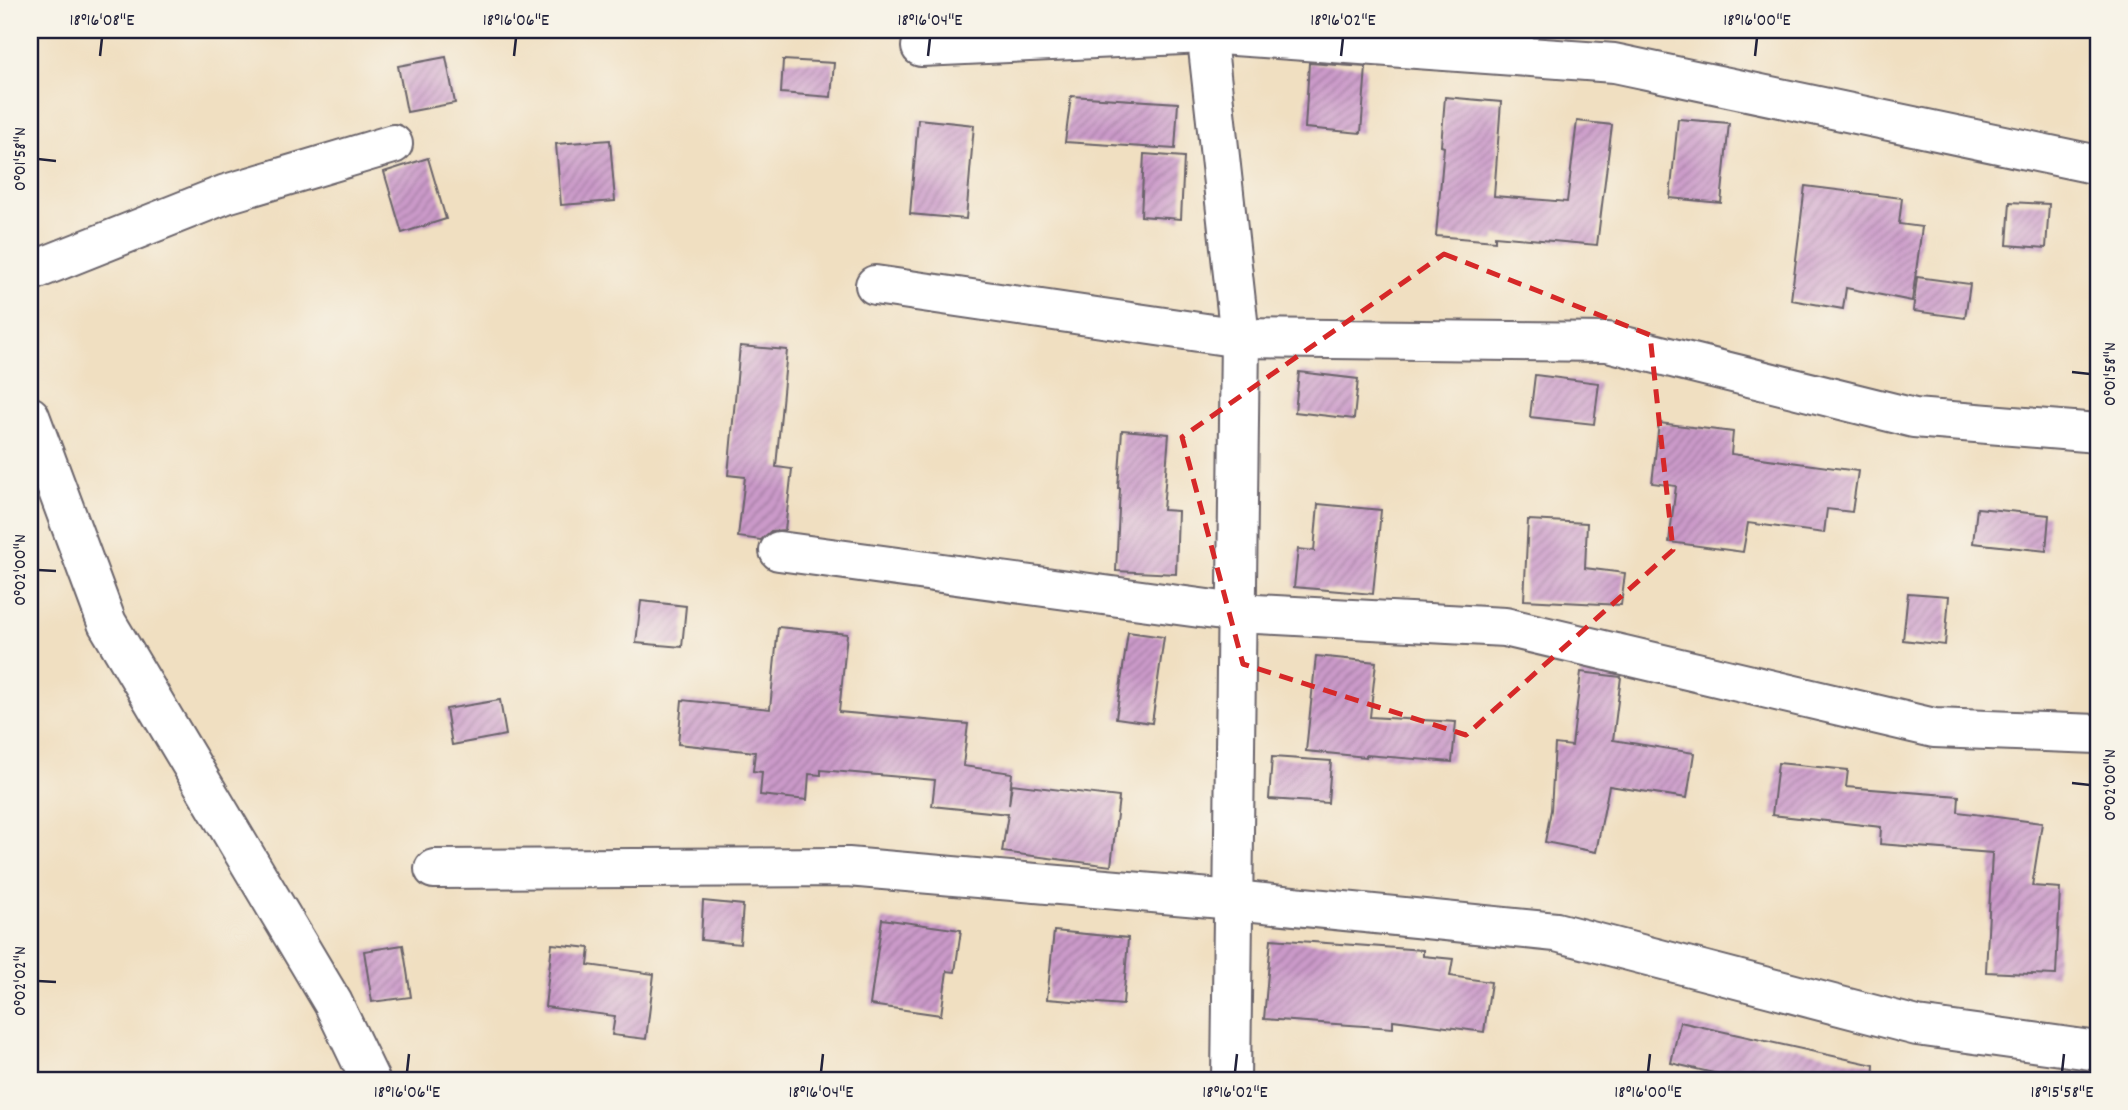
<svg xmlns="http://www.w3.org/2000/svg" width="2128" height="1110" viewBox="0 0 2128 1110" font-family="Dekko,sans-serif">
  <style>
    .building { fill: url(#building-hatch) }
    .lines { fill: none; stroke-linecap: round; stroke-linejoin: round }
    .minor-casing { stroke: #6a646a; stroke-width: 42 }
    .minor { stroke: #fff; stroke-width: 38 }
    .marked { fill: none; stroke: #d62828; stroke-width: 5; stroke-dasharray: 14 9; stroke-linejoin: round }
    .ticks { fill: none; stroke: #22223b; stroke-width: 2.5 }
    .neatline { fill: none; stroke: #22223b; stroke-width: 2.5 }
    .ticks-label { font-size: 18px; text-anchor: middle; fill: #22223b }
  </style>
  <defs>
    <pattern id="building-hatch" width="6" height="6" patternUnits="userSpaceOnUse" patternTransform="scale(1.75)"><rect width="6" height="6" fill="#cb9ac9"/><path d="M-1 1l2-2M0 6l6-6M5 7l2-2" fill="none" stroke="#a47da4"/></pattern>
  </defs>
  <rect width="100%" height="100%" fill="#f7f3e8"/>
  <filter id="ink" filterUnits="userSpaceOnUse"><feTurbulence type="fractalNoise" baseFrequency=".0143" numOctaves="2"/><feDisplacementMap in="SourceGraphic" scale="14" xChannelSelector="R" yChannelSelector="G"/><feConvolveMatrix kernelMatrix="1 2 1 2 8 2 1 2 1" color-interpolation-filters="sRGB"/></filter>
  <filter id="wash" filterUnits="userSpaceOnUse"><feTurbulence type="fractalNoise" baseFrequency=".00686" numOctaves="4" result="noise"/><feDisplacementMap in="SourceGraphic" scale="28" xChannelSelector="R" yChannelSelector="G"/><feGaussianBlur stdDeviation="1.57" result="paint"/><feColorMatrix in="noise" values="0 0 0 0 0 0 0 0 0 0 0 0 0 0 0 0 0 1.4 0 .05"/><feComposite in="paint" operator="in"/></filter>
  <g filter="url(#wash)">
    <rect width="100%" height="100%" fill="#f0dfc1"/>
    <g id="blocks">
      <g class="building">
        <path d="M446 57 455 103 407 112 398 66Z"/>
        <path d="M783 60 834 63 831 97 781 93Z"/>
        <path d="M1309 63 1366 67 1361 133 1305 128Z"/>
        <path d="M1071 96 1178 103 1175 149 1065 142Z"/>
        <path d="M1445 97 1501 102 1494 196 1567 202 1577 121 1612 125 1597 245 1495 236V241L1436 236 1444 147 1441 146Z"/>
        <path d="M918 119 974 125 966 219 910 214Z"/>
        <path d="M1678 119 1729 123 1721 203 1670 198Z"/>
        <path d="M610 140 615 201 561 205 556 144Z"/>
        <path d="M1144 154 1184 157 1181 219 1141 216Z"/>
        <path d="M428 158 446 219 402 233 384 172Z"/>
        <path d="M1805 186 1902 198 1899 224 1922 227 1912 301 1846 288 1843 309 1791 300Z"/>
        <path d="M2010 202 2049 204 2046 248 2007 245Z"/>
        <path d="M1917 277 1970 284 1965 318 1913 311Z"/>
        <path d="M740 346 787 350 776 467 792 469 785 530 771 531 761 540 738 537 745 477 728 475Z"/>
        <path d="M1299 372 1358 379 1354 419 1295 412Z"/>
        <path d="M1535 375 1599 383 1594 424 1530 417Z"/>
        <path d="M1659 423 1733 432 1731 454 1858 471 1852 512 1827 509 1824 533 1748 523 1743 552 1669 542 1676 486 1652 483Z"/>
        <path d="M1122 430 1169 434 1163 510 1178 511 1176 574 1116 571 1120 488H1118Z"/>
        <path d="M1318 504 1381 510 1373 594 1294 587 1298 549 1314 551Z"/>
        <path d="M1977 508 2049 515 2046 551 1973 543Z"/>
        <path d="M1528 520 1587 523 1585 568 1625 573 1621 605 1524 600Z"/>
        <path d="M1908 593 1949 596 1945 645 1903 640Z"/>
        <path d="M641 601 686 606 682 647 636 643Z"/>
        <path d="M778 627 847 634 839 712 968 724 963 766 1012 773 1009 805 1012 784 1119 797 1111 866 1002 852 1008 814 932 806 935 780 821 770V775L809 774 807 800 760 795 762 772 753 771 755 752 678 744 682 700 770 709Z"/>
        <path d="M1128 632 1164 637 1152 723 1116 718Z"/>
        <path d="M1316 656 1376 662 1370 717 1456 722 1452 762 1366 755V757L1306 751Z"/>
        <path d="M1581 672 1621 677 1613 740 1694 753 1687 798 1609 786 1596 852 1545 842 1551 810 1555 744 1572 746Z"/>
        <path d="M500 700 506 735 452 745 446 709Z"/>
        <path d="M1272 757 1331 761 1328 803 1269 799Z"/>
        <path d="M1778 763 1848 770 1846 787 1959 796 1958 812 2042 823 2032 886 2060 888 2056 975 1986 972 1992 853 1880 844 1881 827 1772 815Z"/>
        <path d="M703 901 743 905 740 944 701 940Z"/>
        <path d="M882 919 961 930 955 972 947 971 941 1015 870 1005Z"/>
        <path d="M1054 931 1128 938 1123 1005 1047 999Z"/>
        <path d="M1271 939 1423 950V956L1453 959 1450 976 1491 982 1484 1032 1393 1020V1028L1264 1019Z"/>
        <path d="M552 944 590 948 588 965 654 974 646 1039 612 1035 615 1016 545 1007Z"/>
        <path d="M403 945 411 997 372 1002 364 951Z"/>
        <path d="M1680 1022 1874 1065 1873 1080H1743L1671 1063Z"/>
      </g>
    </g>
  </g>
  <g filter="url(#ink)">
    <use href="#blocks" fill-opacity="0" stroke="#6a646a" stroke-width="2"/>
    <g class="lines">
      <g class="minor-casing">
        <g id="minor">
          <path d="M1206 30 1240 338 1231 1080"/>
          <path d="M921 47 1205 34 1614 63 2098 165"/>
          <path d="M30 272 226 194 393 144"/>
          <path d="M875 285 1240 338 1608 342 1914 418 2098 433"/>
          <path d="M30 416 107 623 333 1003 370 1080"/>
          <path d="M779 551 1237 613 1505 627 1934 728 2098 734"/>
          <path d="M434 869 848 867 1234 900 1556 932 1917 1026 2098 1051"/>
        </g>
      </g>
      <use href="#minor" class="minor"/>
    </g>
  </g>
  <path class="marked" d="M1444 254 1650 335 1673 550 1466 735 1243 664 1182 437Z"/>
  <path class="ticks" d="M100 56 102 38M514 56 516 38M928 56 930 38M1341 56 1343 38M1755 56 1757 38M38 159 56 161M2072 372 2090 374M38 570 56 571M2072 783 2090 785M38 981 56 982M407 1072 409 1054M821 1072 823 1054M1235 1072 1237 1054M1648 1072 1650 1054M2062 1072 2064 1054"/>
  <rect width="2128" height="1110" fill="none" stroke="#f7f3e8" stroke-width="77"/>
  <rect x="38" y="38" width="2052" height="1034" class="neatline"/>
  <g class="ticks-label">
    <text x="102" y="25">18°16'08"E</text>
    <text x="516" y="25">18°16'06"E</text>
    <text x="930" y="25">18°16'04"E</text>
    <text x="1343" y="25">18°16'02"E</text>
    <text x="1757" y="25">18°16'00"E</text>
    <text transform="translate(19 159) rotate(-90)" y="6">0°01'58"N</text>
    <text transform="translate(2109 374) rotate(-90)" y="6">0°01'58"N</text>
    <text transform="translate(19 570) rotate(-90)" y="6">0°02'00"N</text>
    <text transform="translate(2109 785) rotate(-90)" y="6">0°02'00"N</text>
    <text transform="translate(19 981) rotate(-90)" y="6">0°02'02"N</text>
    <text x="407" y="1097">18°16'06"E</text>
    <text x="821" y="1097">18°16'04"E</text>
    <text x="1235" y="1097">18°16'02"E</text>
    <text x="1648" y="1097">18°16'00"E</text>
    <text x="2062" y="1097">18°15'58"E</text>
  </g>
</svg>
